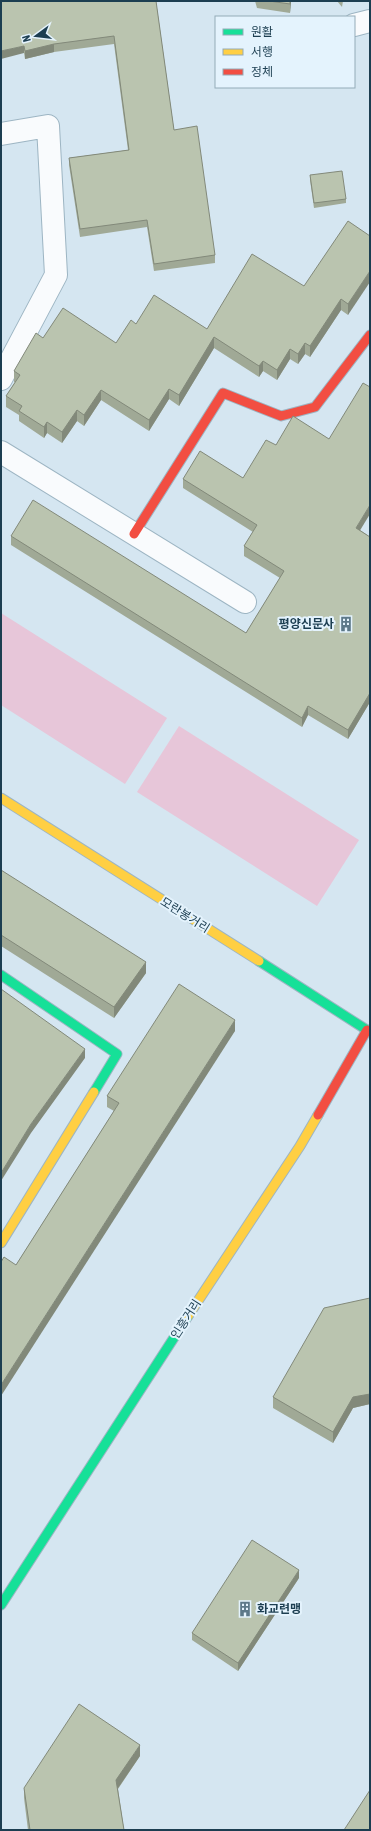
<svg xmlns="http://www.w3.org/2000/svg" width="371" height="1831" viewBox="0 0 371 1831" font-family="'Asap Condensed','Noto Sans KR',sans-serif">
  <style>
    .green { fill: #e7c6d9 }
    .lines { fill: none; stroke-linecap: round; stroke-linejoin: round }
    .street-casing { stroke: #9db5c3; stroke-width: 24 }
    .fast-casing { stroke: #9db5c3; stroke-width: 11 }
    .slow-casing { stroke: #9db5c3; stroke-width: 11 }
    .jam-casing { stroke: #9db5c3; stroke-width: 11 }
    .street { stroke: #f9fbfd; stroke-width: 22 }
    .fast { stroke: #16e098; stroke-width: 9 }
    .slow { stroke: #ffcf43; stroke-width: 9 }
    .jam { stroke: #f24e42; stroke-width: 9 }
    .wall { fill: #a0a996 }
    .shaded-wall { fill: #82897a }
    .building { fill: #bac4af; stroke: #82897a }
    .labels { text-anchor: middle; stroke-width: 4; stroke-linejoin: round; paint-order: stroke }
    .poi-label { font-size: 12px; font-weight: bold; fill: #1c3e51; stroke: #e4f3fd; text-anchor: end }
    .street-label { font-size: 12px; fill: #1c3e51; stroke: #e4f3fd }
  </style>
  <rect width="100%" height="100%" fill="#d5e6f1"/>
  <g class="green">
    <path d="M1 613 167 718 125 784 1 705Z"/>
    <path d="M179 726 359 840 317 906 137 792Z"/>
  </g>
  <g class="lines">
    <g class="street-casing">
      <g id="street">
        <path d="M354 25 370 21"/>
        <path d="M1 134 48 126 56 275 1 379"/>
        <path d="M1 452 245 602"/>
      </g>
    </g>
    <g class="fast-casing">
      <g id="fast">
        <path d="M259 961 370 1032"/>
        <path d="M1 975 117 1054 94 1092"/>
        <path d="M1 1605 188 1316"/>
      </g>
    </g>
    <g class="slow-casing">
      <g id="slow">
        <path d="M1 798 259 961"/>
        <path d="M1 1243 94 1092"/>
        <path d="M188 1316 300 1146 318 1115"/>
      </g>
    </g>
    <g class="jam-casing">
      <g id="jam">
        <path d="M134 534 223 393 281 416 315 407 370 335"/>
        <path d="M318 1115 367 1030"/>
      </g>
    </g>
    <use href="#street" class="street"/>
    <use href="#fast" class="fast"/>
    <use href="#slow" class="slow"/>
    <use href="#jam" class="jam"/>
  </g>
  <g class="wall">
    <path d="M1 1H156L174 130 215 255V263L154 271 147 227 80 237 69 165V158L128 150 114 44 54 52 25 59 24 53Z"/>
    <path d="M255 1H291L290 13 257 8Z"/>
    <path d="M337 1H343L342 7Z"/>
    <path d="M310 175 346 199V203L314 208 310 180Z"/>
    <path d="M370 236 348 315 341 310 310 357 305 354 298 364 290 359 277 380 263 371 259 377 214 348 179 406 169 399 149 431 101 400 84 426 77 421 62 443 47 433 44 438 19 421V415L6 407V396L15 382H14V371L43 338 116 343 136 324 207 329 304 286Z"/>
    <path d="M243 478 360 530 370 537V702L348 739 308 715 302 727 11 545V536L246 633 280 578 244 556V546L253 532 183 488V479Z"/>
    <path d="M1 870 146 973 114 1018 1 946Z"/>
    <path d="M235 1031 16 1265 114 1111 107 1107V1096Z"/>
    <path d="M370 1298V1404L353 1408 333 1443 273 1408V1397Z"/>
    <path d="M299 1578 238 1671 192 1640V1633Z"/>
    <path d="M140 1756 118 1789 124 1830H28L24 1798V1788Z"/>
  </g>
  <g class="shaded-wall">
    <path d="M290 1H291L290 13Z"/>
    <path d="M54 44V52L25 59V51Z"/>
    <path d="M24 46V53L1 59V51Z"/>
    <path d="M370 271V282L348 315V304Z"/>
    <path d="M341 299V310L310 357V346Z"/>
    <path d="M214 337V348L179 406V395Z"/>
    <path d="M305 343V354L298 364V354Z"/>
    <path d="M290 349V359L277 380V370Z"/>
    <path d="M263 361V371L259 377V366Z"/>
    <path d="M169 389V399L149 431V420Z"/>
    <path d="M101 390V400L84 426V415Z"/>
    <path d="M77 410V421L62 443V432Z"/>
    <path d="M47 422V433L44 438V427Z"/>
    <path d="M370 505V514L356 537V528Z"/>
    <path d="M370 693V702L348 739V730Z"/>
    <path d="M308 706V715L302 727V718Z"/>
    <path d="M146 962V973L114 1018V1007Z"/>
    <path d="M235 1020V1031L1 1396V1385Z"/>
    <path d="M85 1049V1058L31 1133 1 1181V1173L31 1124Z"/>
    <path d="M370 1394V1404L353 1408 333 1443V1432L353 1397Z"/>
    <path d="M299 1570V1578L238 1671V1663Z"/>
    <path d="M140 1745V1756L116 1791V1780Z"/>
  </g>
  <g class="building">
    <path d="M1 1H156L174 130 197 126 215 255 154 264 147 220 80 229 69 158 129 150 114 36 54 44 25 51 24 46 1 51Z"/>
    <path d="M269 1H290V4Z"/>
    <path d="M342 171 346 199 314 203 310 175Z"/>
    <path d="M348 221 370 236V271L348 304 341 299 310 346 305 343 298 354 290 349 277 370 263 361 259 366 214 337 179 395 169 389 149 420 101 390 84 415 77 410 62 432 47 422 44 427 19 411 22 406 6 396 20 375 14 371 36 333 43 338 63 308 116 343 131 320 136 324 154 295 207 329 252 254 304 286Z"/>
    <path d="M363 383 370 387V505L356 528 370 537V693L348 730 308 706 302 718 11 536 33 500 246 633 284 571 244 546 257 525 183 479 200 451 243 478 266 440 276 445 293 416 329 439Z"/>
    <path d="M1 870 146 962 114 1007 1 935Z"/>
    <path d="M179 984 235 1020 1 1385V1262L4 1257 16 1265 119 1103 107 1096Z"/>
    <path d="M1 989 85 1049 31 1124 1 1173Z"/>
    <path d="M370 1298V1394L353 1397 333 1432 273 1397 324 1308Z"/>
    <path d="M252 1540 299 1570 238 1663 192 1633Z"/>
    <path d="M79 1704 140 1745 116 1780 124 1830H30L24 1788Z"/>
    <path d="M370 1790V1830H344Z"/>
  </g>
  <defs>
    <g id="building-bare" transform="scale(1.2)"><path d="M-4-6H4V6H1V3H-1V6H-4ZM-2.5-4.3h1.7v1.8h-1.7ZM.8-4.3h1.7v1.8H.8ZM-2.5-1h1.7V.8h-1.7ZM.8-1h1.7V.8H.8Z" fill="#5d7989" stroke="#e4f3fd" stroke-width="2.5" paint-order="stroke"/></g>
  </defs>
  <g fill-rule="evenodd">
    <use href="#building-bare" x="346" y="624"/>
    <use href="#building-bare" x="245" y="1609"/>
  </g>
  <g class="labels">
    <g class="poi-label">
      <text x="334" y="628">평양신문사</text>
      <text x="257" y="1613" text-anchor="start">화교련맹</text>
    </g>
    <g class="street-label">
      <text transform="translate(185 915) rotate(32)" y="4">모란봉거리</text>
      <text transform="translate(186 1319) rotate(-57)" y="4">인흥거리</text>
    </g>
  </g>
  <rect width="371" height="1831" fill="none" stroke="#1c3e51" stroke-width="4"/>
  <rect x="215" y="16" width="140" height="72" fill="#e4f3fd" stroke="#94abb8"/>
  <rect x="223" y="29" width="20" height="6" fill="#16e098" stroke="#94abb8"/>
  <text x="251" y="36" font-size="12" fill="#1c3e51">원활</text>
  <rect x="223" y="49" width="20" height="6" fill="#ffcf43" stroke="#94abb8"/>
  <text x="251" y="56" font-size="12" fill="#1c3e51">서행</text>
  <rect x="223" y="69" width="20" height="6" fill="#f24e42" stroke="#94abb8"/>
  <text x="251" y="76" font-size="12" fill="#1c3e51">정체</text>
  <g transform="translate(36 36) rotate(255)" stroke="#e4f3fd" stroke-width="3" paint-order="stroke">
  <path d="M0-3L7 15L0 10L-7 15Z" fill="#1c3e51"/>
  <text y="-6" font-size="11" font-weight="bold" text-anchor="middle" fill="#1c3e51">N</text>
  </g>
</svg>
